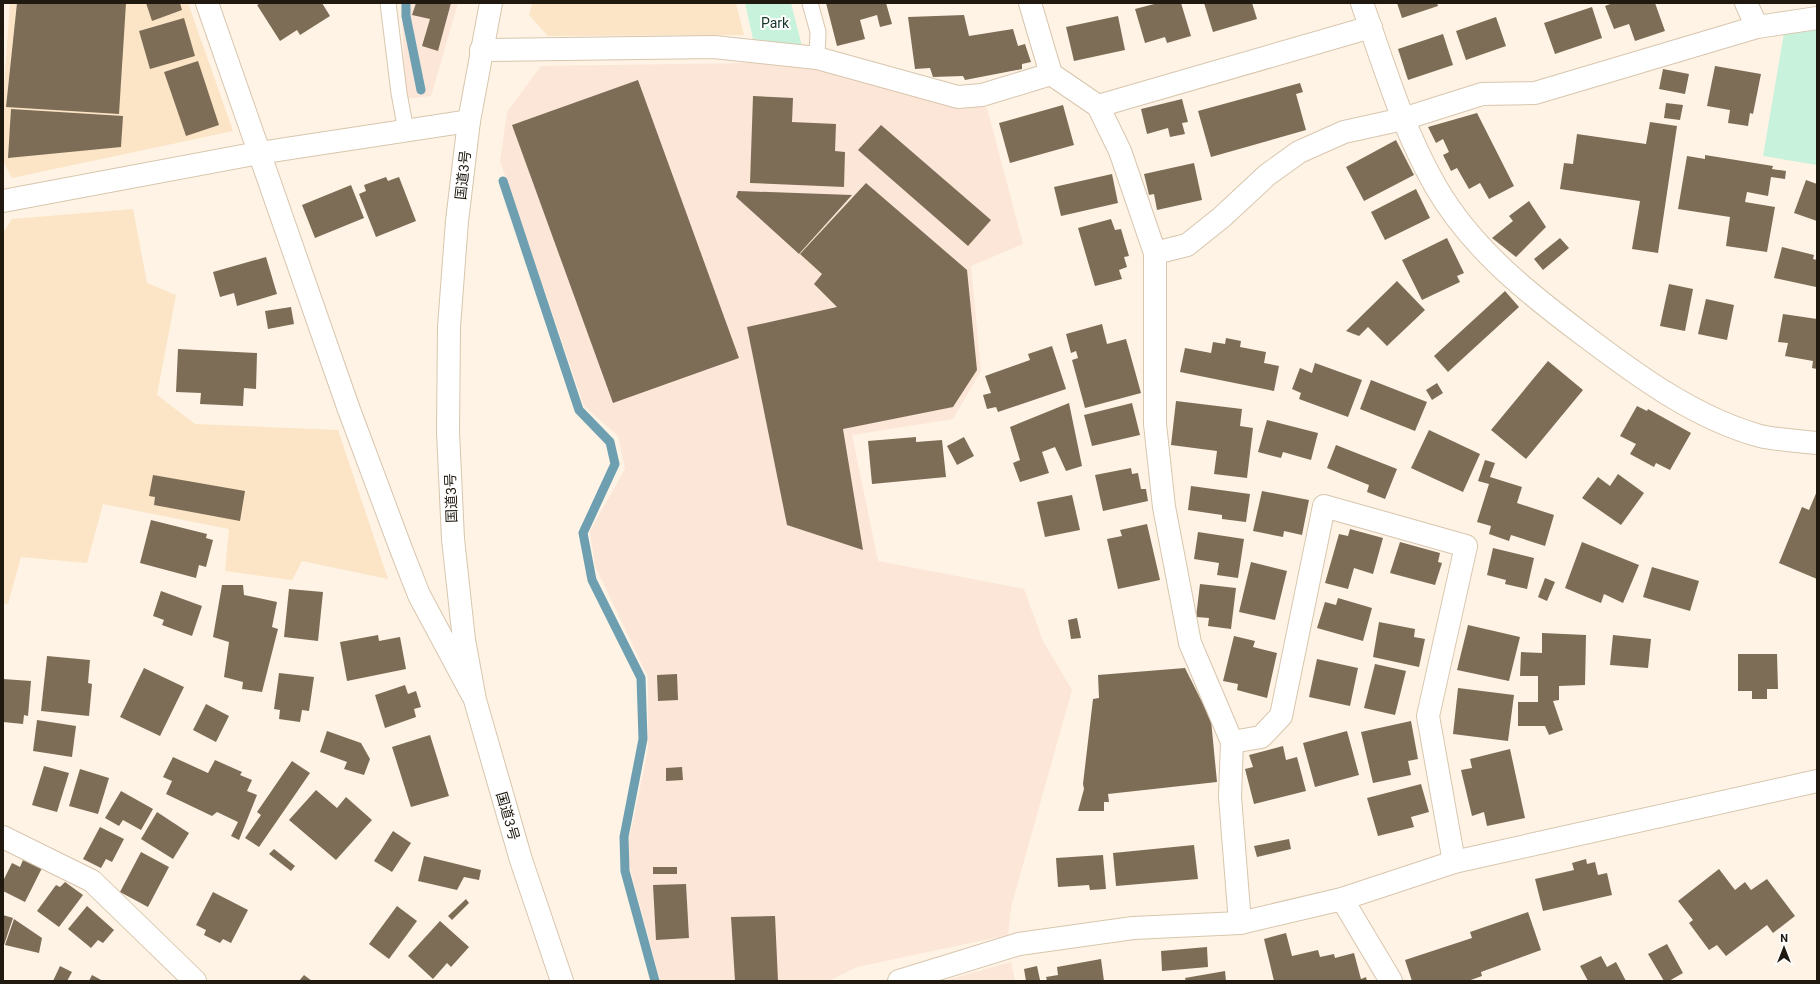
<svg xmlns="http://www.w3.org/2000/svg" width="1820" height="984" viewBox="0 0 1820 984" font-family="Roboto,'Noto Sans JP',sans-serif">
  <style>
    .built { fill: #fbe5c6 }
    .industrial { fill: #fce6d8 }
    .green { fill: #c8f2dc }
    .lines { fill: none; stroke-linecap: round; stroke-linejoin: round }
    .stream { stroke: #6d9fb0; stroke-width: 9 }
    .building { fill: #7d6d57 }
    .service-casing { stroke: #d8c6ae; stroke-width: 17 }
    .minor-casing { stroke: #d8c6ae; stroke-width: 24 }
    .tertiary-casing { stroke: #d8c6ae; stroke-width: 24 }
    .trunk-casing { stroke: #d8c6ae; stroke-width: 24 }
    .service { stroke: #fff; stroke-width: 15 }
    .minor { stroke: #fff; stroke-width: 22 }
    .tertiary { stroke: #fff; stroke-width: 22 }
    .trunk { stroke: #fff; stroke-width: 22 }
    .labels { text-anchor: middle; stroke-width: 4; stroke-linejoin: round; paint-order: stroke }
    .park-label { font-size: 14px; fill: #163527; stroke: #fff }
    .street-label { font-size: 14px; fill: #1f1910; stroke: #fff }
  </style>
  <rect width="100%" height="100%" fill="#fef3e4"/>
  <g class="built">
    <path d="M10 3H188L233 131 12 178 3 161V101Z"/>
    <path d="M532 3H736L744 35 548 36 529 15Z"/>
    <path d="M133 209 147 283 176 295 157 395 195 424 338 430 388 579 302 561 292 580 225 571 229 529 103 504 87 563 21 557 8 604 3 603V233L12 219Z"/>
  </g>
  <g class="industrial">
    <path d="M401 3H458L431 96 406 99Z"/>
    <path d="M751 63 796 65 987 108 1023 244 971 266 981 371 953 419 852 435 878 561 1024 589 1043 641 1072 690 1011 907 1008 935 857 967 829 981H662L659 976 626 854 648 750V677L595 566 590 531 625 469 618 436 584 406 500 161 507 112 541 66Z"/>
    <path d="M1011 962 1015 981H943Z"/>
  </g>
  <g class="green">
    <path d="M745 3H791L802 46 753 39Z"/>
    <path d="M1817 28V165L1763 156 1784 33Z"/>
  </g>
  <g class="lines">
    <g class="stream">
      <path d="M406 3V16L421 90"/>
      <path d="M503 181 579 410 610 442 615 464 583 533 592 580 641 678 643 739 624 837 625 871 655 981"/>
    </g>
  </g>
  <g class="building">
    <path d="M17 3H126L119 114 6 107Z"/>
    <path d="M146 3H180L182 10 152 21Z"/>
    <path d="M261 3H322L330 16 300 35 297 30 280 41 257 5Z"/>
    <path d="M416 3H451L438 51 422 46 430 19 412 15Z"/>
    <path d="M826 3H886L892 24 880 27 877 15 860 20 865 39 837 46Z"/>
    <path d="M1158 3H1181L1191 36 1167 43 1165 37 1145 43 1135 9Z"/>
    <path d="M1204 3H1252L1257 19 1213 32Z"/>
    <path d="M1397 3H1437L1438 6 1402 18Z"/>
    <path d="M1613 3H1655L1665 31 1635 41 1629 24 1614 29 1605 6Z"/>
    <path d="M1592 7 1602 38 1555 54 1544 23Z"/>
    <path d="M964 15 969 36 1013 29 1018 46 1025 44 1031 62 1022 64V69L965 80 963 76 933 77 930 68 915 69 908 17Z"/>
    <path d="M1118 16 1125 50 1074 61 1066 27Z"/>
    <path d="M1496 17 1506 46 1466 60 1456 31Z"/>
    <path d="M184 18 195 56 150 69 139 31Z"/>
    <path d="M1443 34 1453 65 1408 80 1398 49Z"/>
    <path d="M198 61 219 125 186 136 164 72Z"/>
    <path d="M1715 66 1761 74 1753 114 1750 113 1748 126 1728 123 1730 110 1707 106Z"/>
    <path d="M1663 69 1689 74 1685 94 1659 89Z"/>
    <path d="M638 80 739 358 613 403 512 125Z"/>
    <path d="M1300 83 1303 92 1296 94 1306 130 1211 157 1198 111Z"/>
    <path d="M753 96 793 98 792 122 836 124 835 151 845 152 844 187 750 183Z"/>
    <path d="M1182 99 1188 122 1182 123 1185 134 1170 137 1168 128 1147 134 1141 109Z"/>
    <path d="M1666 103 1683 105 1680 120 1664 118Z"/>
    <path d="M1063 105 1074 145 1010 163 999 123Z"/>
    <path d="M11 109 123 116 121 147 8 158Z"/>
    <path d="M1477 113 1514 186 1489 199 1480 183 1469 189 1457 168 1451 171 1443 155 1449 152 1443 139 1436 143 1428 127Z"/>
    <path d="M1650 122 1677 126 1658 253 1632 249 1640 201 1560 189 1564 163 1573 164 1577 134 1646 144Z"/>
    <path d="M881 125 991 220 968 246 858 150Z"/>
    <path d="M1396 140 1414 175 1364 201 1346 167Z"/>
    <path d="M1705 155 1773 166 1772 169 1786 171 1785 179 1771 177 1768 196 1747 192 1745 202 1775 207 1767 252 1726 246 1730 217 1678 209 1687 156 1705 159Z"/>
    <path d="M1194 163 1202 200 1157 210 1154 194 1149 195 1144 174Z"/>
    <path d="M1112 174 1118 203 1061 216 1054 187Z"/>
    <path d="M386 177 388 181 399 177 416 221 376 237 359 194 366 191 364 185Z"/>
    <path d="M1806 180 1817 184V221L1794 213Z"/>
    <path d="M866 183 967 270 977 370 953 407 843 429 863 550 787 525 747 327 837 307 814 284 822 274 800 254Z"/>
    <path d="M351 185 364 218 315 238 302 205Z"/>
    <path d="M1416 189 1430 218 1385 240 1371 212Z"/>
    <path d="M738 191 852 195 799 254 736 197Z"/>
    <path d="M1529 201 1546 227 1516 257 1492 238 1513 221 1509 216Z"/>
    <path d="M1111 219 1115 230 1121 229 1129 256 1124 257 1127 267 1119 270 1122 279 1095 286 1078 228Z"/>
    <path d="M1447 238 1464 273 1457 276 1460 282 1422 300 1402 260Z"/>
    <path d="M1560 238 1569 248 1543 270 1534 259Z"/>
    <path d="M1782 247 1814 255 1813 259 1817 260 1816 287 1774 278Z"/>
    <path d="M266 257 277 294 237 306 234 293 220 297 213 272Z"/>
    <path d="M1397 281 1425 310 1387 346 1368 327 1359 336 1346 331Z"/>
    <path d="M1669 284 1693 289 1685 331 1660 326Z"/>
    <path d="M1505 291 1519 307 1448 372 1434 356Z"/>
    <path d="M1706 299 1734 305 1727 340 1698 334Z"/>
    <path d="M291 307 294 324 268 329 265 311Z"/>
    <path d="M1783 314 1817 319V369L1812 368 1813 361 1785 356 1788 343 1778 342Z"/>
    <path d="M1102 324 1107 344 1126 339 1141 393 1085 408 1072 360 1078 358 1076 351 1071 353 1066 334Z"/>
    <path d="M1226 338 1241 341 1240 347 1266 352 1264 363 1279 366 1274 391 1180 372 1185 348 1211 353 1213 342 1225 344Z"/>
    <path d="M1052 346 1066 389 998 412 996 407 987 409 983 395 991 393 985 376 1030 360 1028 354Z"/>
    <path d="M178 349 257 353 256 389 244 388 243 406 200 404 201 393 176 392Z"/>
    <path d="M1548 361 1583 390 1526 459 1491 430Z"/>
    <path d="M1315 363 1362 380 1348 417 1299 399 1301 393 1292 389 1300 368 1312 373Z"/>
    <path d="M1371 380 1427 402 1415 431 1360 409Z"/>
    <path d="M1437 383 1443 393 1432 400 1426 390Z"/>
    <path d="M1176 401 1242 409 1240 426 1253 428 1247 478 1214 474 1217 451 1171 445Z"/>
    <path d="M1069 403 1082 466 1066 471 1055 447 1042 452 1049 473 1020 482 1013 463 1020 460 1010 427Z"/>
    <path d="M1132 403 1140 435 1092 446 1084 415Z"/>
    <path d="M1637 406 1647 411 1648 409 1691 433 1670 470 1656 463 1654 467 1630 454 1636 444 1620 436Z"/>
    <path d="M1267 420 1318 433 1311 460 1283 452 1281 458 1258 452Z"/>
    <path d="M1429 430 1480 454 1463 492 1411 468Z"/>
    <path d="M916 437V442L942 440 946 477 872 484 868 441Z"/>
    <path d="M964 437 974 456 957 465 947 446Z"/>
    <path d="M1336 445 1397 469 1385 499 1367 492 1369 485 1327 468Z"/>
    <path d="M1485 460 1495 463 1490 477 1522 487 1517 503 1554 515 1545 546 1511 535 1509 541 1489 534 1491 526 1477 522 1489 484 1478 481Z"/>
    <path d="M1131 468 1132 474 1138 473 1141 489H1146L1148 501 1103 511 1095 475Z"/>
    <path d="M1618 474 1644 493 1621 525 1582 498 1598 477 1610 486Z"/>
    <path d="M153 475 245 491 240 521 154 505 155 497 149 496Z"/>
    <path d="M1191 486 1250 494 1246 522 1222 519V515L1188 510Z"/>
    <path d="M1262 491 1309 500 1302 535 1284 531 1283 537 1253 531Z"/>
    <path d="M1817 491V579L1779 563 1802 507 1809 510Z"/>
    <path d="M1072 495 1080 530 1045 537 1037 502Z"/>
    <path d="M151 520 207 534 206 538 213 540 206 567 199 565 196 578 140 563Z"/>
    <path d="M1147 524 1160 580 1118 589 1107 539 1122 536 1120 530Z"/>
    <path d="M1350 529 1383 538 1373 574 1354 568 1348 589 1325 583 1339 534 1348 536Z"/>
    <path d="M1198 532 1244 539 1238 578 1217 575 1219 563 1194 559Z"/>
    <path d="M1400 542 1440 553 1438 562 1442 563 1435 585 1390 573Z"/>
    <path d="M1582 542 1639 565 1623 603 1604 594 1601 603 1565 588Z"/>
    <path d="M1493 548 1534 558 1527 589 1505 584 1506 580 1487 575Z"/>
    <path d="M1251 562 1287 571 1275 620 1239 612Z"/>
    <path d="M1652 567 1699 581 1690 611 1643 597Z"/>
    <path d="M1545 578 1555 582 1547 601 1538 597Z"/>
    <path d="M1200 584 1236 588 1231 629 1208 626 1209 618 1196 617Z"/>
    <path d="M222 585H243L244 595 277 602 272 627 278 629 262 692 242 689 243 682 224 677 229 642 213 637Z"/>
    <path d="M289 589 323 592 318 641 284 637Z"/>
    <path d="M161 591 202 606 192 636 162 625 164 620 153 616Z"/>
    <path d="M1338 598 1372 608 1363 641 1317 628 1325 602 1336 605Z"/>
    <path d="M1077 618 1081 638 1071 639 1068 620Z"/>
    <path d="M1379 622 1415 629 1414 637 1425 639 1419 667 1373 657Z"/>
    <path d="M1468 625 1520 637 1509 681 1457 670Z"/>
    <path d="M1542 633 1586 635 1585 685 1559 686V700L1553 701 1563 730 1549 735 1545 726H1518V702H1538V676H1520L1521 652 1542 653Z"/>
    <path d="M378 635 379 641 400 637 406 669 347 681 340 642Z"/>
    <path d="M1613 635 1651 639 1648 668 1610 665Z"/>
    <path d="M1234 636 1255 641 1253 647 1277 653 1267 698 1237 690 1238 684 1223 681Z"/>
    <path d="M1738 654H1777L1778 689H1767V699H1752V691H1738Z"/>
    <path d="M47 656 90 660 88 683 92 684 89 716 41 711Z"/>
    <path d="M1317 659 1358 668 1350 706 1309 697Z"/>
    <path d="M1375 664 1406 671 1395 715 1364 708Z"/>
    <path d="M144 668 184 687 160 736 120 717Z"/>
    <path d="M1185 668 1211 720 1217 782 1108 794 1109 802H1104V811H1078L1084 789 1083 784 1093 699 1099 698 1098 675Z"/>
    <path d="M279 673 314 677 309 711 302 710 300 722 279 719 280 710 274 709Z"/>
    <path d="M677 674 678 700 658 701 657 675Z"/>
    <path d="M3 679 31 681 28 716 24 715 23 724 3 722Z"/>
    <path d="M405 685 408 694 416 691 421 707 414 709 416 717 385 728 375 695Z"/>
    <path d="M1458 688 1514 695 1508 741 1453 734Z"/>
    <path d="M206 704 229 716 216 742 193 730Z"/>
    <path d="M37 720 76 726 72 757 33 751Z"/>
    <path d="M1411 721 1418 759 1408 761 1411 775 1373 783 1361 732Z"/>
    <path d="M327 731 361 743 370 759 364 775 344 769 347 762 320 752Z"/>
    <path d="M1347 731 1359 775 1315 787 1303 743Z"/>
    <path d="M430 735 449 796 411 807 392 747Z"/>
    <path d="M1283 746 1286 760 1297 757 1306 791 1254 804 1245 769 1253 767 1249 755Z"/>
    <path d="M1510 749 1525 818 1487 826 1484 812 1472 816 1461 770 1472 768 1470 759Z"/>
    <path d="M173 757 208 773 215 760 242 772 240 775 252 780 247 791 257 795 239 840 231 836 238 822 217 812 212 816 166 794 172 781 163 777Z"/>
    <path d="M292 761 310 773 259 847 245 838 261 815 257 812Z"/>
    <path d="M44 766 69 773 57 812 32 805Z"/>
    <path d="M682 767 683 780 666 781V768Z"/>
    <path d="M80 769 109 778 98 814 69 806Z"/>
    <path d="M1421 784 1429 812 1411 817 1414 827 1378 836 1367 798Z"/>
    <path d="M316 790 337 808 346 797 372 820 336 860 289 820Z"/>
    <path d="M121 791 153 809 141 830 123 820 119 826 105 818Z"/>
    <path d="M157 812 189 833 173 859 141 839Z"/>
    <path d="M100 827 124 839 112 862 106 859 101 868 83 859Z"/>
    <path d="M393 831 411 843 392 872 374 861Z"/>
    <path d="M1289 839 1291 849 1257 857 1254 846Z"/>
    <path d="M1194 845 1198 879 1116 886 1113 853Z"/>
    <path d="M274 849 295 866 291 871 269 854Z"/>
    <path d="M141 852 169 867 148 907 120 892Z"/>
    <path d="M1103 855 1106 889 1090 890 1089 885 1058 887 1056 858Z"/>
    <path d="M424 856 481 870 479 880 464 877 457 890 418 881Z"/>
    <path d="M1586 859 1587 864 1595 862 1598 875 1607 873 1612 895 1543 911 1535 879 1574 870 1572 863Z"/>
    <path d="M23 860 42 868 25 902 3 891V881L12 863 20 867Z"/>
    <rect x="653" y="867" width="24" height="7"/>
    <path d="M1719 869 1735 890 1745 882 1751 890 1767 879 1795 916 1773 933 1767 925 1726 956 1717 945 1709 950 1689 923 1693 920 1678 901Z"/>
    <path d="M65 882 83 895 59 927 37 911 56 885 60 887Z"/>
    <path d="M686 884 689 938 656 940 653 885Z"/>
    <path d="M213 892 248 910 231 943 223 939 220 943 204 935 206 930 196 925Z"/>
    <path d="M466 899 469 903 452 920 448 916Z"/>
    <path d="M87 906 114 930 103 943 98 940 91 948 68 929Z"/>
    <path d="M397 906 417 921 389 959 369 944Z"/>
    <path d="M1528 912 1541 950 1481 972 1482 976 1468 981H1412L1405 960 1472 938 1470 932Z"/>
    <path d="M3 915 13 918 3 948Z"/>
    <path d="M775 916 778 981H735L731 917Z"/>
    <path d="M14 919 42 938 39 953 5 945Z"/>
    <path d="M440 921 469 947 451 967 447 963 433 979 408 956Z"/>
    <path d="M1286 933 1292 956 1318 950 1320 957 1334 954 1335 958 1354 953 1361 979 1366 977 1367 981H1274L1264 939Z"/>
    <path d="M1667 944 1683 973 1669 981H1664L1648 954Z"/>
    <path d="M1207 947 1208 967 1162 971 1161 951Z"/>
    <path d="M1601 956 1607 967 1616 962 1626 981H1588L1580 966Z"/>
    <path d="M1101 959 1104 981H1047L1046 977 1058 975 1057 967Z"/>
    <path d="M60 966 72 972 67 981H53Z"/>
    <path d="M1037 966 1040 980 1026 981 1024 969Z"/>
    <path d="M1225 971 1226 981H1186L1185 978Z"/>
    <path d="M92 975 103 981H89Z"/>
    <path d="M304 975 312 981H299Z"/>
  </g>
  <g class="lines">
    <g class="service-casing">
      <g id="service">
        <path d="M388 3 399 93 406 131"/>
        <path d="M810 3 818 32 817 58"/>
      </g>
    </g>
    <g class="minor-casing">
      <g id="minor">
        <path d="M1030 3 1051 74 1098 106 1120 151 1155 253V424L1164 507 1190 643 1232 742 1230 797 1240 923"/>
        <path d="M1362 3C1384 65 1403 130 1436 187 1472 249 1529 294 1585 336 1638 376 1695 418 1760 436 1778 440 1799 441 1817 443"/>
        <path d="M1746 3 1757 27"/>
        <path d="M481 50 714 47 817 58 958 97 982 95 1051 74"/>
        <path d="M1098 106 1371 27"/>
        <path d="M3 201 259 153 469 121"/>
        <path d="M1155 253 1187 245 1222 217 1267 175 1299 152 1344 132 1403 119 1482 94 1535 93 1757 27 1817 18"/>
        <path d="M1232 742 1261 737 1281 716 1324 506 1466 546 1428 716 1454 862"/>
        <path d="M3 837 92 881 195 981"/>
        <path d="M1342 899 1391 981"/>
        <path d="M899 981 1019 944 1133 928 1240 923 1342 899 1454 862 1817 781"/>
      </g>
    </g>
    <g class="tertiary-casing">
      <path id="tertiary" d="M207 3 348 407 401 549 419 595 472 694"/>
    </g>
    <g class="trunk-casing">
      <path id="trunk" d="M491 3 469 121 457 221 449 327 448 432 453 539 464 640 475 700 521 860 562 981"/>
    </g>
    <use href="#service" class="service"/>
    <use href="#minor" class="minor"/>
    <use href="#tertiary" class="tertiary"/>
    <use href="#trunk" class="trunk"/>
  </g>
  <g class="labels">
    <g class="park-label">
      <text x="775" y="28">Park</text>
    </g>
    <g class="street-label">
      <text transform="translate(463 175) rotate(-84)" y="5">国道3号</text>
      <text transform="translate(451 498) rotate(-92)" y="5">国道3号</text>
      <text transform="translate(508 816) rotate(74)" y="5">国道3号</text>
    </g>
  </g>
  <rect width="1820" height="984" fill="none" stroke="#1f1910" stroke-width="8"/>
  <g transform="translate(1784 948)" stroke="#ffffff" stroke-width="3" paint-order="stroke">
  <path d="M0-3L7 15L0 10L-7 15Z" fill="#1f1910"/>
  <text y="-6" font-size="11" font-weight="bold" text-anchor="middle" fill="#1f1910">N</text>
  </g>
</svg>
